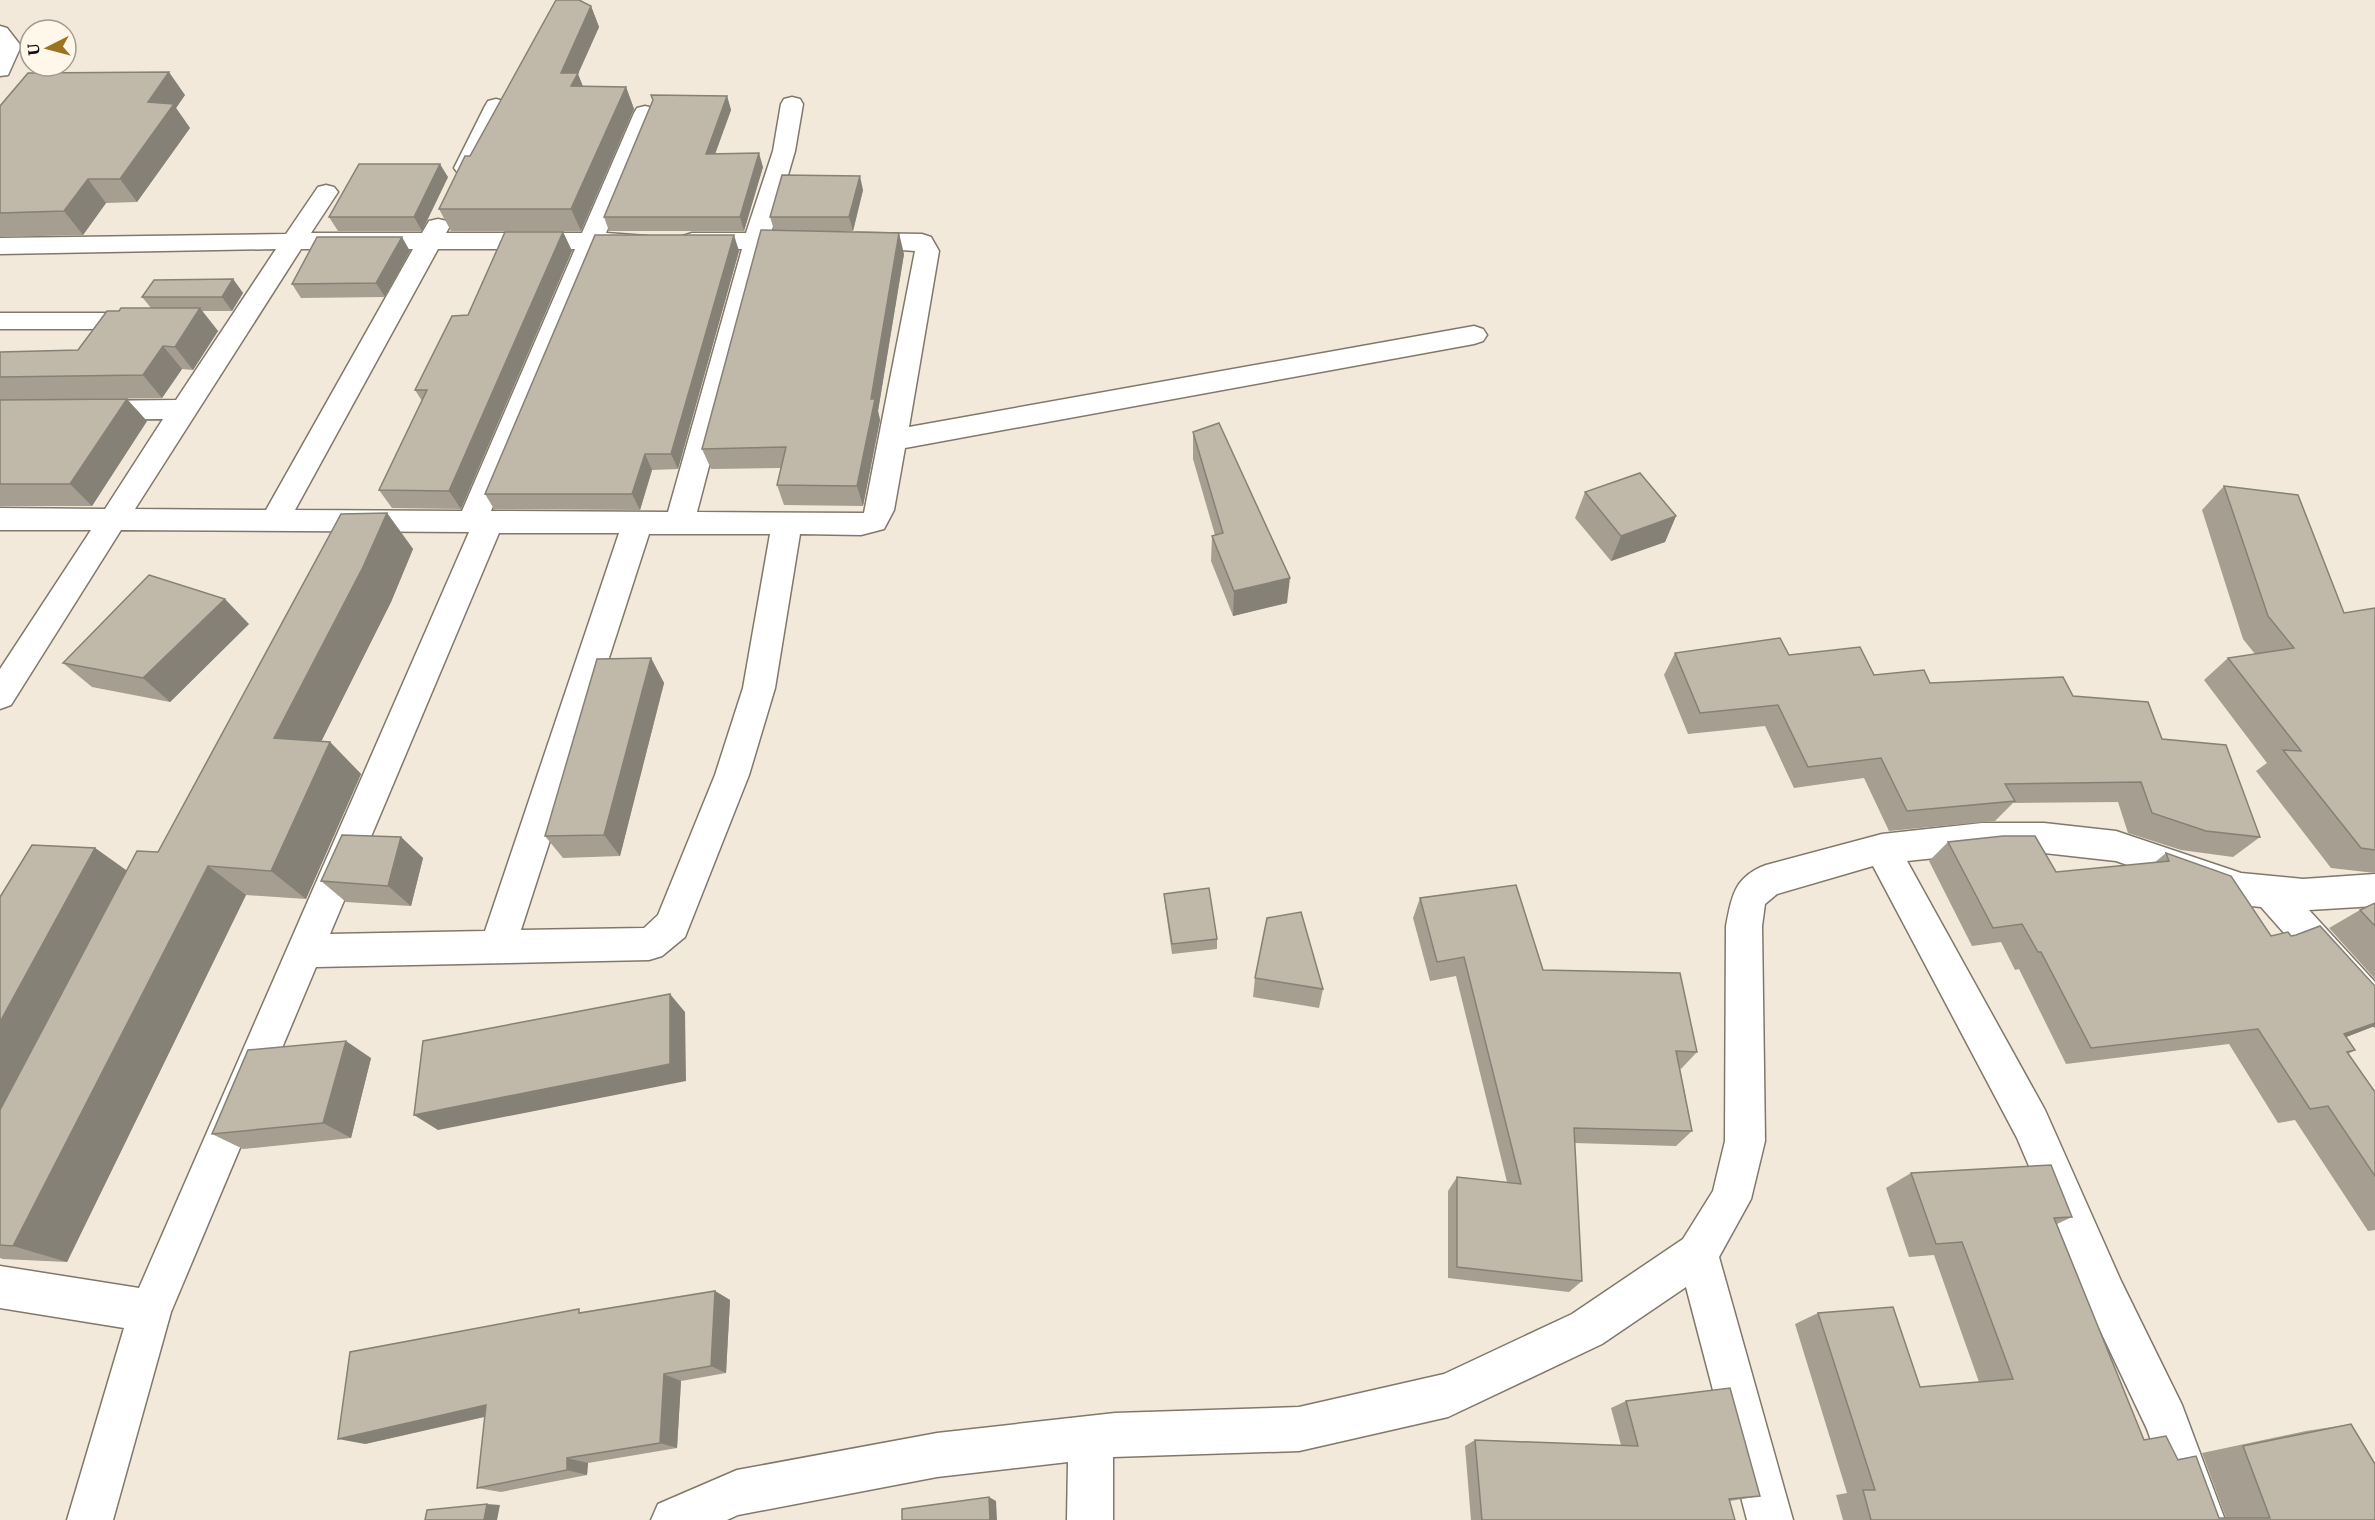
<svg xmlns="http://www.w3.org/2000/svg" width="2375" height="1520" viewBox="0 0 2375 1520" font-family="'IBM Plex Serif',serif">
  <style>
    .lines { fill: none; stroke-linecap: round; stroke-linejoin: round }
    .minor-casing { stroke: #80786a; stroke-width: 3 }
    .minor { fill: #fff; fill-rule: evenodd }
    .wall { fill: #a59e91 }
    .shaded-wall { fill: #868176 }
    .building { fill: #c0b8a9; stroke: #868176; stroke-width: 1.5 }
  </style>
  <rect width="100%" height="100%" fill="#f2e9da"/>
  <g class="lines">
    <g class="minor-casing">
      <g id="minor">
        <path d="M0 26 7 28 21 46 8 75 0 76Z"/>
        <path d="M792 97 800 99 803 104 795 151 771 233 812 236 815 241 812 246 803 249H766L697 512 864 513 915 251 848 246 845 241 848 236 857 233 922 234 931 237 939 251 909 427 1474 326 1483 329 1487 335 1483 341 1474 344 905 448 894 510 884 529 861 535 800 534 775 688 749 775 685 937 662 956 649 960 316 967 171 1312 113 1520H67L124 1328 0 1308V1266L139 1288 469 532 121 530 11 705 0 709V669L91 530H0V508L105 509 163 419 0 420V402L176 400 276 249 0 254V238L286 234 318 187 326 185 334 187 338 192 311 233H422L429 221 438 219 447 221 450 226 446 233H582L634 113 637 108 645 106 653 108 656 113 606 233 647 236 650 241 647 246 638 249H600L491 511 668 512 742 249H692L683 246 680 241 683 236 692 233H746L773 151 781 104 784 99ZM301 249H413L266 510 135 509ZM438 249H575L462 511 295 510ZM499 533H619L485 931 330 934ZM649 534H770L743 688 715 775 658 915 644 928 521 930Z"/>
        <path d="M496 99 504 101 507 106 478 168 474 173 466 175 458 173 454 168 485 106 488 101Z"/>
        <path d="M0 313H145L154 315 158 321 154 327 145 329H0Z"/>
        <path d="M1982 823H2044L2116 831 2241 873 2303 879 2375 874V906L2309 910 2375 982V1026L2362 1021 2261 907 2241 905 2116 861 2044 853H1982L1907 861 2045 1110 2121 1281 2182 1405 2225 1520H2179L2147 1429 2091 1311 2017 1138 1873 866 1777 894 1765 904 1762 926 1765 1141 1751 1199 1719 1257 1793 1520H1747L1686 1287 1602 1344 1448 1417 1299 1451 1113 1457V1520H1067L1068 1462 937 1477 738 1515 727 1520H651L658 1504 737 1470 937 1433 1115 1413 1299 1407 1444 1374 1572 1314 1683 1239 1713 1191 1725 1141 1726 926C1732 896 1734 877 1766 865L1882 834Z"/>
      </g>
    </g>
    <use href="#minor" class="minor"/>
  </g>
  <g class="wall">
    <path d="M591 6 599 27 578 74 583 87H626L634 109 581 231H451L439 209 470 156Z"/>
    <path d="M185 95 176 108 190 128 137 202 106 203 83 235 0 237V106Z"/>
    <path d="M727 96 731 110 715 154 763 167 744 231H609L604 217Z"/>
    <path d="M448 177 422 231H338L329 217Z"/>
    <path d="M863 190 853 231H806L904 254 878 411 880 420 863 506 784 505 777 485 781 468 711 469 702 449 774 230 770 217Z"/>
    <path d="M563 232 572 251 461 509 392 508 379 490 422 401 415 390 468 315Z"/>
    <path d="M410 251 385 297 301 298 292 284Z"/>
    <path d="M739 251 678 469 652 470 640 510 494 509 485 494Z"/>
    <path d="M233 279 243 293 232 311H202L218 331 193 370 182 369 162 398 89 399 147 421 92 506H0V352L78 350 151 308 142 297Z"/>
    <path d="M1193 432 1287 603 1233 616 1211 561 1212 536 1215 535 1193 459Z"/>
    <path d="M2224 486 2344 613 2375 608V873L2331 868 2256 771 2267 763 2204 680 2228 658 2255 654 2243 639 2202 510Z"/>
    <path d="M1585 492 1676 516 1665 542 1611 561 1575 518Z"/>
    <path d="M387 513 413 549 391 602 321 741 330 742 361 774 306 899 246 895 67 1262 3 1259 0 1258V897L95 848 126 870 158 852Z"/>
    <path d="M249 624 170 702 92 687 63 663Z"/>
    <path d="M1675 653 1789 655 1874 675 1930 683 2073 696 2162 739 2260 837 2233 857 2181 850 2128 833 2118 802 2013 803 1995 821 1889 831 1864 778 1794 788 1765 726 1688 734 1664 675Z"/>
    <path d="M651 658 664 683 620 856 563 858 545 836Z"/>
    <path d="M401 837 423 858 411 906 346 902 321 881Z"/>
    <path d="M1948 842 2056 872 2154 863 2166 853 2271 936H2291L2375 986V1026L2346 1037 2355 1050 2348 1054 2375 1092V1230L2368 1231 2295 1120 2278 1123 2229 1044 2066 1064 2019 969 2015 970 2001 942 1972 946 1929 861Z"/>
    <path d="M1164 894 1217 939V949L1172 954 1165 905Z"/>
    <path d="M1420 898 1543 970 1697 1052 1681 1069 1680 1068 1692 1131 1676 1146 1574 1143 1582 1281 1569 1292 1448 1278V1191L1457 1177 1507 1182 1456 976 1430 981 1413 918Z"/>
    <path d="M2375 903V979L2329 928 2360 910Z"/>
    <path d="M1255 978 1323 989 1319 1008 1253 997Z"/>
    <path d="M371 1058 351 1138 243 1149 212 1134Z"/>
    <path d="M1911 1173 2072 1217 2057 1224 2144 1440 2177 1459 2196 1456 2219 1518H2226L2202 1453 2306 1431 2351 1424 2375 1520H1843L1836 1495 1847 1493 1795 1324 1818 1313 1920 1387 1979 1382 1934 1255 1909 1257 1886 1188Z"/>
    <path d="M715 1291 730 1300 726 1373 681 1381 677 1448 588 1463 587 1475 501 1492 477 1488 485 1417 365 1444 584 1312Z"/>
    <path d="M1626 1401 1760 1496 1730 1501 1735 1520H1471L1465 1446 1475 1440 1621 1445 1611 1408Z"/>
  </g>
  <g class="shaded-wall">
    <path d="M591 6 599 27 578 74 586 94H569L561 73Z"/>
    <path d="M169 72 185 95 176 108 190 128 137 202 120 179 148 102Z"/>
    <path d="M626 87 634 109 581 231 571 209Z"/>
    <path d="M727 96 731 110 710 168 706 154Z"/>
    <path d="M759 153 763 167 744 231 740 217Z"/>
    <path d="M440 164 448 177 422 231 414 217Z"/>
    <path d="M860 176 863 190 853 231 849 217Z"/>
    <path d="M88 179 106 203 83 235 64 211Z"/>
    <path d="M563 232 572 251 461 509 449 491Z"/>
    <path d="M899 233 904 254 878 411 880 420 863 506 857 486Z"/>
    <path d="M734 235 739 251 678 469 671 454Z"/>
    <path d="M402 237 410 251 385 297 376 283Z"/>
    <path d="M233 279 243 293 232 311 222 297Z"/>
    <path d="M200 308 218 331 193 370 175 347Z"/>
    <path d="M163 346 182 369 162 398 143 375Z"/>
    <path d="M127 399 147 421 92 506 70 484Z"/>
    <path d="M645 454 652 470 640 510 632 494Z"/>
    <path d="M387 513 413 549 391 602 307 770 274 738Z"/>
    <path d="M1676 516 1665 542 1611 561 1621 536Z"/>
    <path d="M1290 578 1287 603 1233 616 1234 591Z"/>
    <path d="M225 599 249 624 170 702 143 678Z"/>
    <path d="M651 658 664 683 620 856 604 835Z"/>
    <path d="M330 742 361 774 306 899 271 871Z"/>
    <path d="M401 837 423 858 411 906 388 886Z"/>
    <path d="M95 848 137 878 0 1140V1022Z"/>
    <path d="M208 866 246 895 67 1262 13 1246Z"/>
    <path d="M670 994 685 1012 686 1081 438 1130 414 1115Z"/>
    <path d="M2375 1023V1026L2372 1027 2313 1050 2344 1034Z"/>
    <path d="M346 1041 371 1058 351 1138 323 1123Z"/>
    <path d="M715 1291 730 1300 726 1373 711 1366Z"/>
    <path d="M664 1374 681 1381 677 1448 660 1443Z"/>
    <path d="M486 1405 509 1411 365 1444 338 1439Z"/>
    <path d="M567 1458 588 1463 587 1475 567 1470Z"/>
    <path d="M989 1497 996 1501 997 1520H990Z"/>
    <path d="M487 1504 500 1505 497 1520H484Z"/>
  </g>
  <g class="building">
    <path d="M556 0H579L591 6 561 73H578L571 86 626 87 571 209H439L465 156H470Z"/>
    <path d="M169 72 148 102 174 104 120 179H88L64 211 0 213V106L28 73Z"/>
    <path d="M651 95 727 96 706 154 759 153 740 217H604L653 100Z"/>
    <path d="M359 164H440L414 217H329Z"/>
    <path d="M782 175 860 176 849 217H770Z"/>
    <path d="M761 230 899 233 871 399H875L857 486 777 485 786 447 702 449Z"/>
    <path d="M505 232H563L449 491 379 490 427 390H415L452 316 468 315Z"/>
    <path d="M595 235H734L671 454H645L632 494H485Z"/>
    <path d="M317 237H402L376 283 292 284Z"/>
    <path d="M233 279 222 297H142L154 280Z"/>
    <path d="M121 308H200L175 347 163 346 143 375 0 377V352L78 350 107 311H119Z"/>
    <path d="M127 399 70 484H0V400Z"/>
    <path d="M1219 423 1290 578 1234 591 1212 536 1223 533 1193 432Z"/>
    <path d="M1640 473 1676 516 1621 536 1585 492Z"/>
    <path d="M2224 486 2298 495 2344 613 2375 608V850L2361 848 2283 750 2301 751 2228 658 2294 648 2268 616Z"/>
    <path d="M387 513 363 567 274 738 330 742 271 871 208 866 13 1246 0 1245V1110L137 851 158 852 341 514Z"/>
    <path d="M149 575 225 599 143 678 63 663Z"/>
    <path d="M1780 638 1789 655 1860 647 1874 675 1924 670 1930 683 2063 677 2073 696 2148 702 2162 739 2226 745 2260 837 2206 831 2152 813 2141 782 2005 784 2015 801 1907 811 1881 758 1808 767 1778 705 1700 713 1675 653Z"/>
    <path d="M651 658 604 835 545 836 597 659Z"/>
    <path d="M342 835 401 837 388 886 321 881Z"/>
    <path d="M2003 836H2035L2056 872 2169 861 2166 853 2231 876 2271 936 2288 932 2291 936 2296 935 2320 926 2375 986V1023L2344 1034 2355 1050 2347 1052 2375 1092V1176L2328 1106 2310 1109 2258 1029 2091 1048 2041 952H2038L2022 924 1993 928 1948 842Z"/>
    <path d="M32 845 95 848 0 1022V897Z"/>
    <path d="M1516 885 1543 970 1680 973 1697 1052 1676 1051 1692 1131 1574 1128 1582 1281 1457 1267V1177L1521 1184 1464 957 1437 962 1420 898Z"/>
    <path d="M1209 888 1217 939 1172 944 1164 894Z"/>
    <path d="M2375 903V926L2360 910Z"/>
    <path d="M1301 912 1323 989 1255 978 1267 918Z"/>
    <path d="M670 994V1064L414 1115 423 1041Z"/>
    <path d="M346 1041 323 1123 212 1134 248 1050Z"/>
    <path d="M2051 1165 2072 1217 2054 1218 2144 1440 2166 1436 2178 1460 2196 1456 2219 1518H2270L2243 1446 2351 1424 2375 1464V1520H1871L1863 1490H1875L1818 1313 1893 1307 1920 1387 2013 1379 1962 1242 1936 1244 1911 1173Z"/>
    <path d="M715 1291 711 1366 664 1374 660 1443 567 1458V1470L477 1488 486 1405 338 1439 350 1352 579 1309V1313Z"/>
    <path d="M1730 1388 1760 1496 1729 1499 1735 1520H1482L1475 1440 1638 1446 1626 1401Z"/>
    <path d="M989 1497 990 1520H902V1509Z"/>
    <path d="M487 1504 484 1520H425L427 1510Z"/>
  </g>
  <g transform="translate(48 48) rotate(264)"><circle r="28" fill="#fef7ea" stroke="#a09b90" stroke-width="1.5"/>
  <path d="M0-4.5L10 22L0 15L-10 22Z" fill="#9b7421"/>
  <text y="-9" font-size="16" font-weight="bold" text-anchor="middle" fill="#13100a">U</text>
  </g>
</svg>
